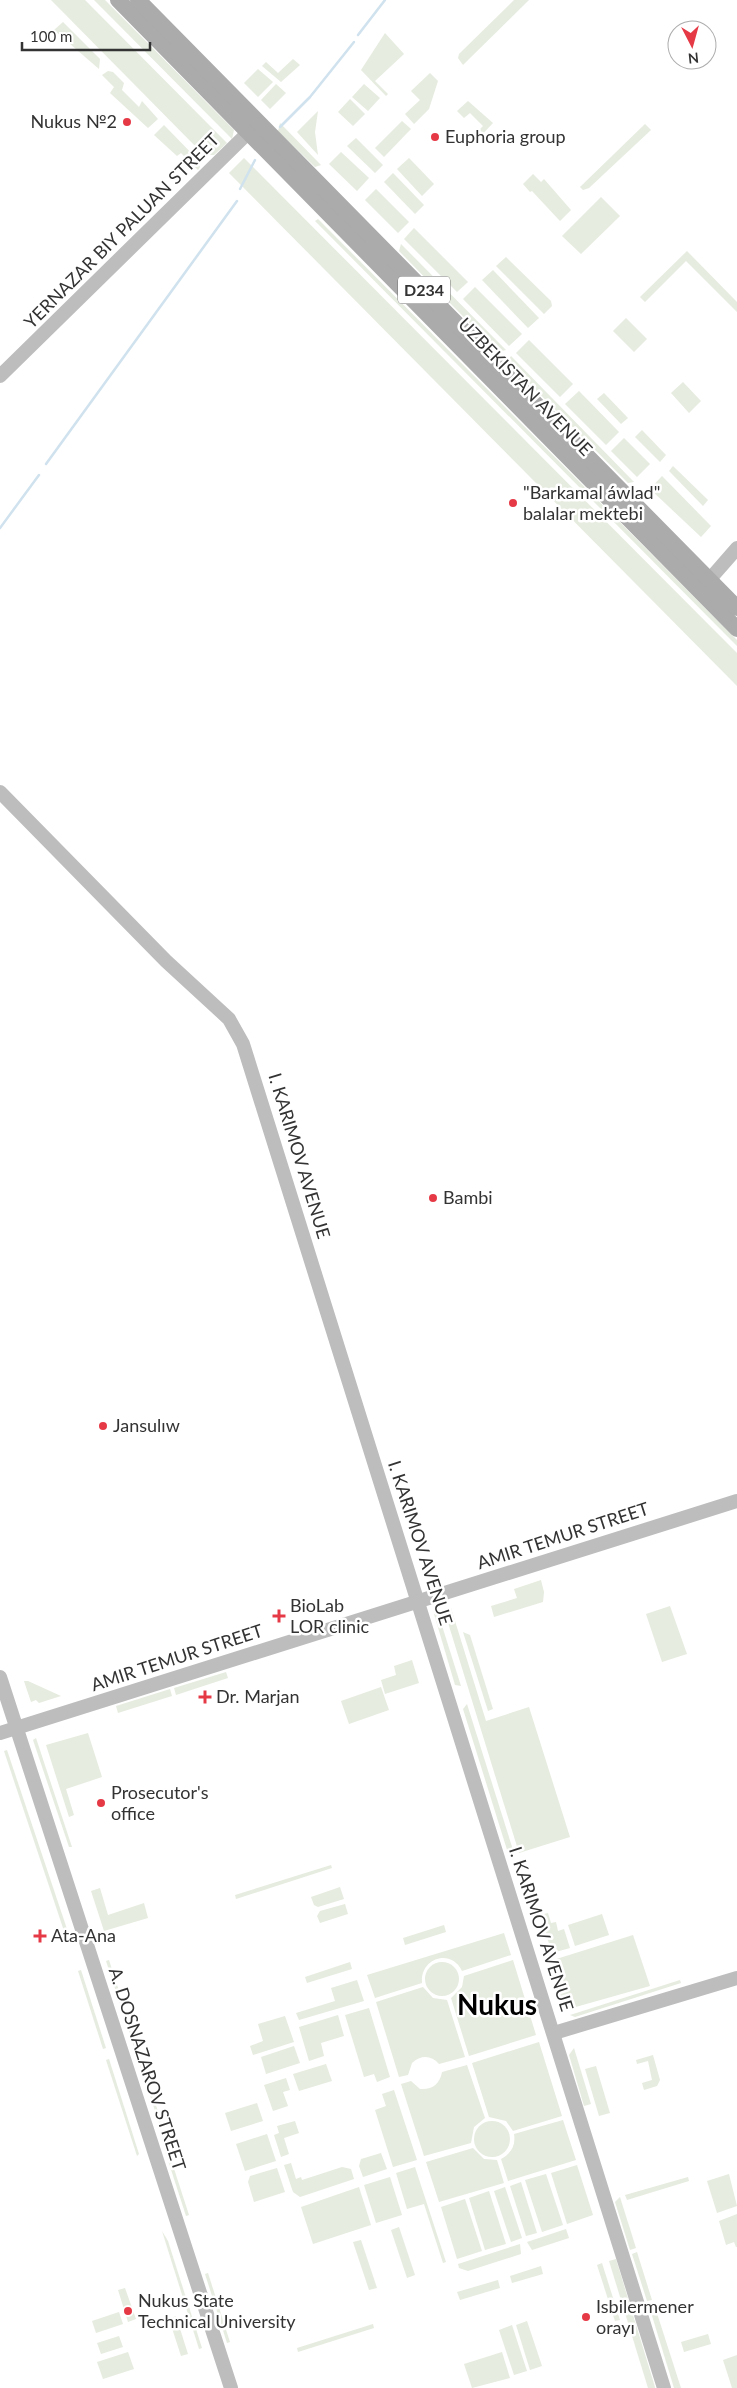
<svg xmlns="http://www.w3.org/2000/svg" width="737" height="2388" viewBox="0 0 737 2388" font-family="Lato,sans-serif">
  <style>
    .green { fill: #e6ecdf }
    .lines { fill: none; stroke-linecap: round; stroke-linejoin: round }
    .stream { stroke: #cfe2ee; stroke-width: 2.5 }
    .secondary { stroke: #bdbdbd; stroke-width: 14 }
    .primary { stroke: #ababab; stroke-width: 16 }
    .poi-dot { fill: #e63946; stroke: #fff; stroke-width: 2 }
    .labels { text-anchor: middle; stroke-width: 5; stroke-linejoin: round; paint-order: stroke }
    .shield { fill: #fff; stroke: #707070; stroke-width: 1 }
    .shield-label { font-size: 16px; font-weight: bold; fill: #333 }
    .poi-label { font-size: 18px; fill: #333; stroke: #fff; text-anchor: start }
    .street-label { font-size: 18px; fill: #333; stroke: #fff }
    .town-label { font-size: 28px; font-weight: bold; fill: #000; stroke: #fff }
  </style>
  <rect width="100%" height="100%" fill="#fff"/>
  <g class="green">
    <path d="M51 0H85L227 143 214 155H204Z"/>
    <path d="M94 0H105L234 130 232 139Z"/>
    <path d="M514 0H529L463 65 458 58 459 54Z"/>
    <path d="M63 22 100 59 99 69 54 30Z"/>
    <path d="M385 33 404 54 375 81 388 94 386 96 361 70Z"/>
    <path d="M293 59 300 65 281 82 262 66 266 62 278 73Z"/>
    <path d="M258 69 273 82 258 97 244 83Z"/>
    <path d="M108 71 113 72 124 83 122 90 139 107 142 101 158 119 148 128 110 93 114 87 102 75Z"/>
    <path d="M430 73 438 81 429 109 414 124 405 114 420 100 411 91Z"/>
    <path d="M276 84 286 93 270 109 261 100Z"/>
    <path d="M364 84 380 98 368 111 352 97Z"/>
    <path d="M350 99 365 114 353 126 338 112Z"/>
    <path d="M468 101 493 123 478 139 474 135 483 126 470 113 464 118 457 111Z"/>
    <path d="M318 111 315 132 318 155 297 132Z"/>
    <path d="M402 121 411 129 384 157 375 148Z"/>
    <path d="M280 123 321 165 315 167 278 131Z"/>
    <path d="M645 124 651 130 589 188 583 190 580 187Z"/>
    <path d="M164 125 197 159 200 167 198 170 181 153 177 156 154 135Z"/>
    <path d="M356 138 383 165 375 173 347 146Z"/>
    <path d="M341 152 369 178 357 191 329 164Z"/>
    <path d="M244 158 737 653V686L229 173Z"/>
    <path d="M409 158 434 184 422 196 397 169Z"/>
    <path d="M393 173 424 205 415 214 384 182Z"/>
    <path d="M533 174 541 182 544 179 571 210 560 221 532 191 530 192 523 184Z"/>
    <path d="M376 189 409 222 398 233 365 200Z"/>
    <path d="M601 197 620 216 581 254 562 236Z"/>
    <path d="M318 219 737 640V646L315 221Z"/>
    <path d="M414 228 468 282 457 292 404 239Z"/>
    <path d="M401 244 506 350 498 352 399 251Z"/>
    <path d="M687 251 737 302V312L686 261 645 302 640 297Z"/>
    <path d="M506 257 551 301 552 306 544 314 496 266Z"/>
    <path d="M493 270 539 318 528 328 482 280Z"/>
    <path d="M475 287 522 334 509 346 463 299Z"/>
    <path d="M626 318 647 339 634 352 613 331Z"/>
    <path d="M529 340 573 384 560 397 516 353Z"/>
    <path d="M511 356 634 482 628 483 510 364 509 359Z"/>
    <path d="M683 382 701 401 689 413 671 393Z"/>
    <path d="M579 391 619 432 606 445 565 404Z"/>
    <path d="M604 393 628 418 621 424 597 399Z"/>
    <path d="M642 430 666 455 660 462 635 437Z"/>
    <path d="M624 438 650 464 637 477 611 451Z"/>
    <path d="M673 466 708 500 703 506 669 471Z"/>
    <path d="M662 476 711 526 701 537 650 489Z"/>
    <path d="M541 1580 544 1592 543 1602 494 1617 491 1606 517 1598 514 1589Z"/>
    <path d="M670 1606 687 1654 662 1662 646 1614Z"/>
    <path d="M451 1608 486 1721 529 1707 570 1837 519 1853 445 1613Z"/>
    <path d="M438 1613 461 1686 455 1685 434 1614Z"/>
    <path d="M463 1632 470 1635 493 1709 488 1711Z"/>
    <path d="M412 1660 419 1683 385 1694 381 1680 396 1675 394 1666Z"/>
    <path d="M226 1672 228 1678 176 1695 174 1688Z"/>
    <path d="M24 1681H28L61 1696 39 1703 36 1700 31 1702Z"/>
    <path d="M381 1687 389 1710 349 1724 341 1701Z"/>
    <path d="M170 1689 172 1696 118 1713 116 1706Z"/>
    <path d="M467 1704 514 1853H508L463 1709Z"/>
    <path d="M88 1733 102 1777 66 1789 74 1815 69 1817 46 1745Z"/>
    <path d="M36 1738 72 1847H69L33 1740Z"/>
    <path d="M7 1750 70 1938 67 1940 4 1751Z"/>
    <path d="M331 1865 332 1868 236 1899 235 1895Z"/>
    <path d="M340 1887 344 1899 318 1907 314 1905 311 1897Z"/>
    <path d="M100 1888 108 1915 144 1903 148 1918 104 1931 91 1891Z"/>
    <path d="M345 1904 348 1914 320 1923 317 1916 320 1911Z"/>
    <path d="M548 1913 551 1923 556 1922 558 1931 564 1929 570 1948 552 1953 540 1915Z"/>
    <path d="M602 1914 609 1935 575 1946 568 1925Z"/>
    <path d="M444 1925 446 1932 405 1945 403 1938Z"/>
    <path d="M504 1933 511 1955 462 1971C451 1948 420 1958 422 1983L375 1998 367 1975Z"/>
    <path d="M633 1935 650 1986 565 2010 550 1961Z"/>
    <path d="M109 1960 163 2127 160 2126 106 1961Z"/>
    <path d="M513 1960 536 2035 469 2056 451 1998 462 1987 464 1976Z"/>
    <circle cx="442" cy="1979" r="17"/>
    <path d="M350 1962 352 1969 307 1983 305 1977Z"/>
    <path d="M81 1970 106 2048 103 2049 78 1971Z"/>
    <path d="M357 1980 364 2001 299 2020 296 2013 335 2001 331 1988Z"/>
    <path d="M680 1980 681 1983 575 2017 570 2015Z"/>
    <path d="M423 1987 433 1998 447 2000 465 2057 439 2064C431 2055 421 2055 412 2063L408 2075 399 2077 376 2002Z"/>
    <path d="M369 2008 390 2077 377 2082 374 2074 364 2077 345 2015Z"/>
    <path d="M338 2015 344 2036 321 2043 324 2056 309 2061 299 2027Z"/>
    <path d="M285 2016 294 2042 253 2055 250 2046 263 2041 258 2024Z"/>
    <path d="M539 2042 562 2116 513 2131 506 2121 489 2117 472 2063Z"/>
    <path d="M294 2046 300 2063 266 2074 261 2057Z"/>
    <path d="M574 2048 591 2104 584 2106 569 2055Z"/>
    <path d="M653 2055 660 2080 657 2086 644 2090 642 2083 652 2080 648 2061 637 2064 636 2060Z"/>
    <path d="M109 2059 139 2154 137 2156 106 2060Z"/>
    <path d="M326 2064 332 2081 299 2091 293 2074Z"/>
    <path d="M467 2065 485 2118 474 2127 471 2143 424 2156 401 2084 411 2081 420 2089C432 2090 440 2084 442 2072Z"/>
    <path d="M596 2066 610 2113 599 2116 585 2069Z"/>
    <path d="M286 2078 290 2090 283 2092 288 2106 273 2111 264 2085Z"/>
    <path d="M394 2090 417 2160 393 2167 375 2110 386 2106 382 2094Z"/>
    <path d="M257 2103 263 2121 231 2131 225 2113Z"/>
    <path d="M563 2120 576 2160 508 2181 501 2159C511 2154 516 2145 514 2134Z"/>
    <path d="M295 2121 299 2133 284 2138 289 2154 281 2157 274 2135 279 2133 277 2126Z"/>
    <circle cx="492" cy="2139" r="18"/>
    <path d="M267 2134 276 2161 245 2171 236 2144Z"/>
    <path d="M167 2147 189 2215 186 2216 164 2148Z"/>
    <path d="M473 2148 484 2159 497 2160 504 2183 439 2202 426 2162Z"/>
    <path d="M381 2153 387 2169 363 2177 359 2166 361 2159Z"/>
    <path d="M291 2163 296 2179 301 2177 302 2180 342 2167 351 2169 354 2179 300 2197 293 2192 284 2165Z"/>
    <path d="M577 2165 593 2215 567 2224 551 2173Z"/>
    <path d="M415 2167 446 2262 443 2263 424 2204 407 2209 396 2173Z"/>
    <path d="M277 2168 285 2192 254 2202 248 2182 250 2176Z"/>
    <path d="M546 2174 563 2225 542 2232 525 2180Z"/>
    <path d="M729 2174 737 2206 717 2213 707 2181Z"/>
    <path d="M390 2177 402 2215 376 2223 364 2185Z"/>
    <path d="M688 2177 689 2181 627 2200 625 2195Z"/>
    <path d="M521 2182 537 2233 526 2236 510 2186Z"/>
    <path d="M359 2187 371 2225 313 2244 301 2207Z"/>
    <path d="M505 2187 522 2238 511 2242 494 2191Z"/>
    <path d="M489 2191 506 2244 485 2250 469 2198Z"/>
    <path d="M620 2197 636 2248 630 2250 615 2202Z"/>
    <path d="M465 2199 482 2251 457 2259 441 2207Z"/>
    <path d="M737 2214V2247H736L734 2242 726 2245 719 2221Z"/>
    <path d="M399 2227 415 2275 407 2278 391 2230Z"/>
    <path d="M566 2229 569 2238 532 2250 527 2242Z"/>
    <path d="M162 2231 168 2241 202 2348 199 2349Z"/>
    <path d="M361 2240 377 2288 369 2290 353 2242Z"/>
    <path d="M520 2244 521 2254 468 2271 459 2268 458 2264Z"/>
    <path d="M637 2252 652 2300 647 2301 632 2254Z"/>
    <path d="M616 2259 655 2387V2388H648L609 2261Z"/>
    <path d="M602 2263 620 2320 615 2321 597 2265Z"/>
    <path d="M541 2266 543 2274 512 2283 510 2276Z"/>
    <path d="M208 2273 230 2342 227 2343 205 2274Z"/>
    <path d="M498 2280 500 2288 460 2300 457 2292Z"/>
    <path d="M125 2288 136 2319 128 2322 118 2290Z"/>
    <path d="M654 2304 681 2388H674L649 2306Z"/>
    <path d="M119 2312 123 2324 96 2333 92 2321Z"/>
    <path d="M176 2316 188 2354 181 2356 169 2319Z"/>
    <path d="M527 2321 542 2366 530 2370 516 2325Z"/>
    <path d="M373 2324 374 2328 298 2352 297 2348Z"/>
    <path d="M512 2325 527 2371 514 2375 499 2330Z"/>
    <path d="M708 2334 711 2344 684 2352 681 2342Z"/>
    <path d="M119 2336 123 2347 101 2354 97 2343Z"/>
    <path d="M128 2352 134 2369 103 2379 97 2362Z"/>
    <path d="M502 2352 510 2378 472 2388 464 2364Z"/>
    <path d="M737 2355V2388H732L723 2360Z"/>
  </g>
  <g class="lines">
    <g class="stream">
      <path d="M358 35 385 0"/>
      <path d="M280 127 310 97 354 42"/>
      <path d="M240 189 255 160"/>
      <path d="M46 464 237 201"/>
      <path d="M0 528 39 475"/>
    </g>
    <g class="secondary">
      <path d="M0 376 256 125"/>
      <path d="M703 587 737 548"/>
      <path d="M0 792 166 961 229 1019 243 1044 664 2388"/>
      <path d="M0 1677 231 2388"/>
      <path d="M0 1733 737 1501"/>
      <path d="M554 2033 737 1978"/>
    </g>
    <g class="primary">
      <path d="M118 0 737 629"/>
      <path d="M138 0 737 608"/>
    </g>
  </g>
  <g class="poi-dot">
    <circle cx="127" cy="122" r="5"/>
    <circle cx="435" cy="137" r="5"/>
    <circle cx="513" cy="503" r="5"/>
    <circle cx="433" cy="1198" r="5"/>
    <circle cx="103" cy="1426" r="5"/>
    <path d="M276.5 1608.5h5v5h5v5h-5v5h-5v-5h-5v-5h5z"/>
    <path d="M202.5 1689.5h5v5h5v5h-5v5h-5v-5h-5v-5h5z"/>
    <circle cx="101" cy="1803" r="5"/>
    <path d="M37.5 1928.5h5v5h5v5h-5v5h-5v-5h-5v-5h5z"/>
    <circle cx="128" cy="2311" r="5"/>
    <circle cx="586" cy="2317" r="5"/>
  </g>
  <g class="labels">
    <rect class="shield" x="398" y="276.5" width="52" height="27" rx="4"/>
    <g class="shield-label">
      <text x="424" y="296">D234</text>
    </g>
    <g class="poi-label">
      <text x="117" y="128" text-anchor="end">Nukus №2</text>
      <text x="445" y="143">Euphoria group</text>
      <text x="523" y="499">"Barkamal áwlad"<tspan x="523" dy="21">balalar mektebi</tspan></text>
      <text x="443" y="1204">Bambi</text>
      <text x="113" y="1432">Jansulıw</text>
      <text x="290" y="1612">BioLab<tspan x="290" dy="21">LOR clinic</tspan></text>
      <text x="216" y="1703">Dr. Marjan</text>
      <text x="111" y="1799">Prosecutor's<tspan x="111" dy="21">office</tspan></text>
      <text x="51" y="1942">Ata-Ana</text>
      <text x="138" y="2307">Nukus State<tspan x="138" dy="21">Technical University</tspan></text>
      <text x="596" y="2313">Isbilermener<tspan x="596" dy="21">orayı</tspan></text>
    </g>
    <g class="street-label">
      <text transform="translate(122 231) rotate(-45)" y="6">YERNAZAR BIY PALUAN STREET</text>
      <text transform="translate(525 387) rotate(46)" y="6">UZBEKISTAN AVENUE</text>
      <text transform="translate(299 1156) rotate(73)" y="6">I. KARIMOV AVENUE</text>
      <text transform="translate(563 1536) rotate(-18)" y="6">AMIR TEMUR STREET</text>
      <text transform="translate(420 1543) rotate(72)" y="6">I. KARIMOV AVENUE</text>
      <text transform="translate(177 1658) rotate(-18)" y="6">AMIR TEMUR STREET</text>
      <text transform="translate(541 1929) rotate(72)" y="6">I. KARIMOV AVENUE</text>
      <text transform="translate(147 2069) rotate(72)" y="6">A. DOSNAZAROV STREET</text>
    </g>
    <g class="town-label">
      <text x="497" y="2015">Nukus</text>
    </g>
  </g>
  <g transform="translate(692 45) rotate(174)"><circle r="24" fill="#ffffff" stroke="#adadad"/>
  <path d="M0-4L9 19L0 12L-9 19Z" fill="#e63946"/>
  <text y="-8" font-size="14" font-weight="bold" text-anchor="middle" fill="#333333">N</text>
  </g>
  <path d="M22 42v8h128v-8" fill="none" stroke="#333333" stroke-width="2.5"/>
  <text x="30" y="42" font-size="15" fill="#333333" stroke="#ffffff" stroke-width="4" paint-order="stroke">100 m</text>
</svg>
